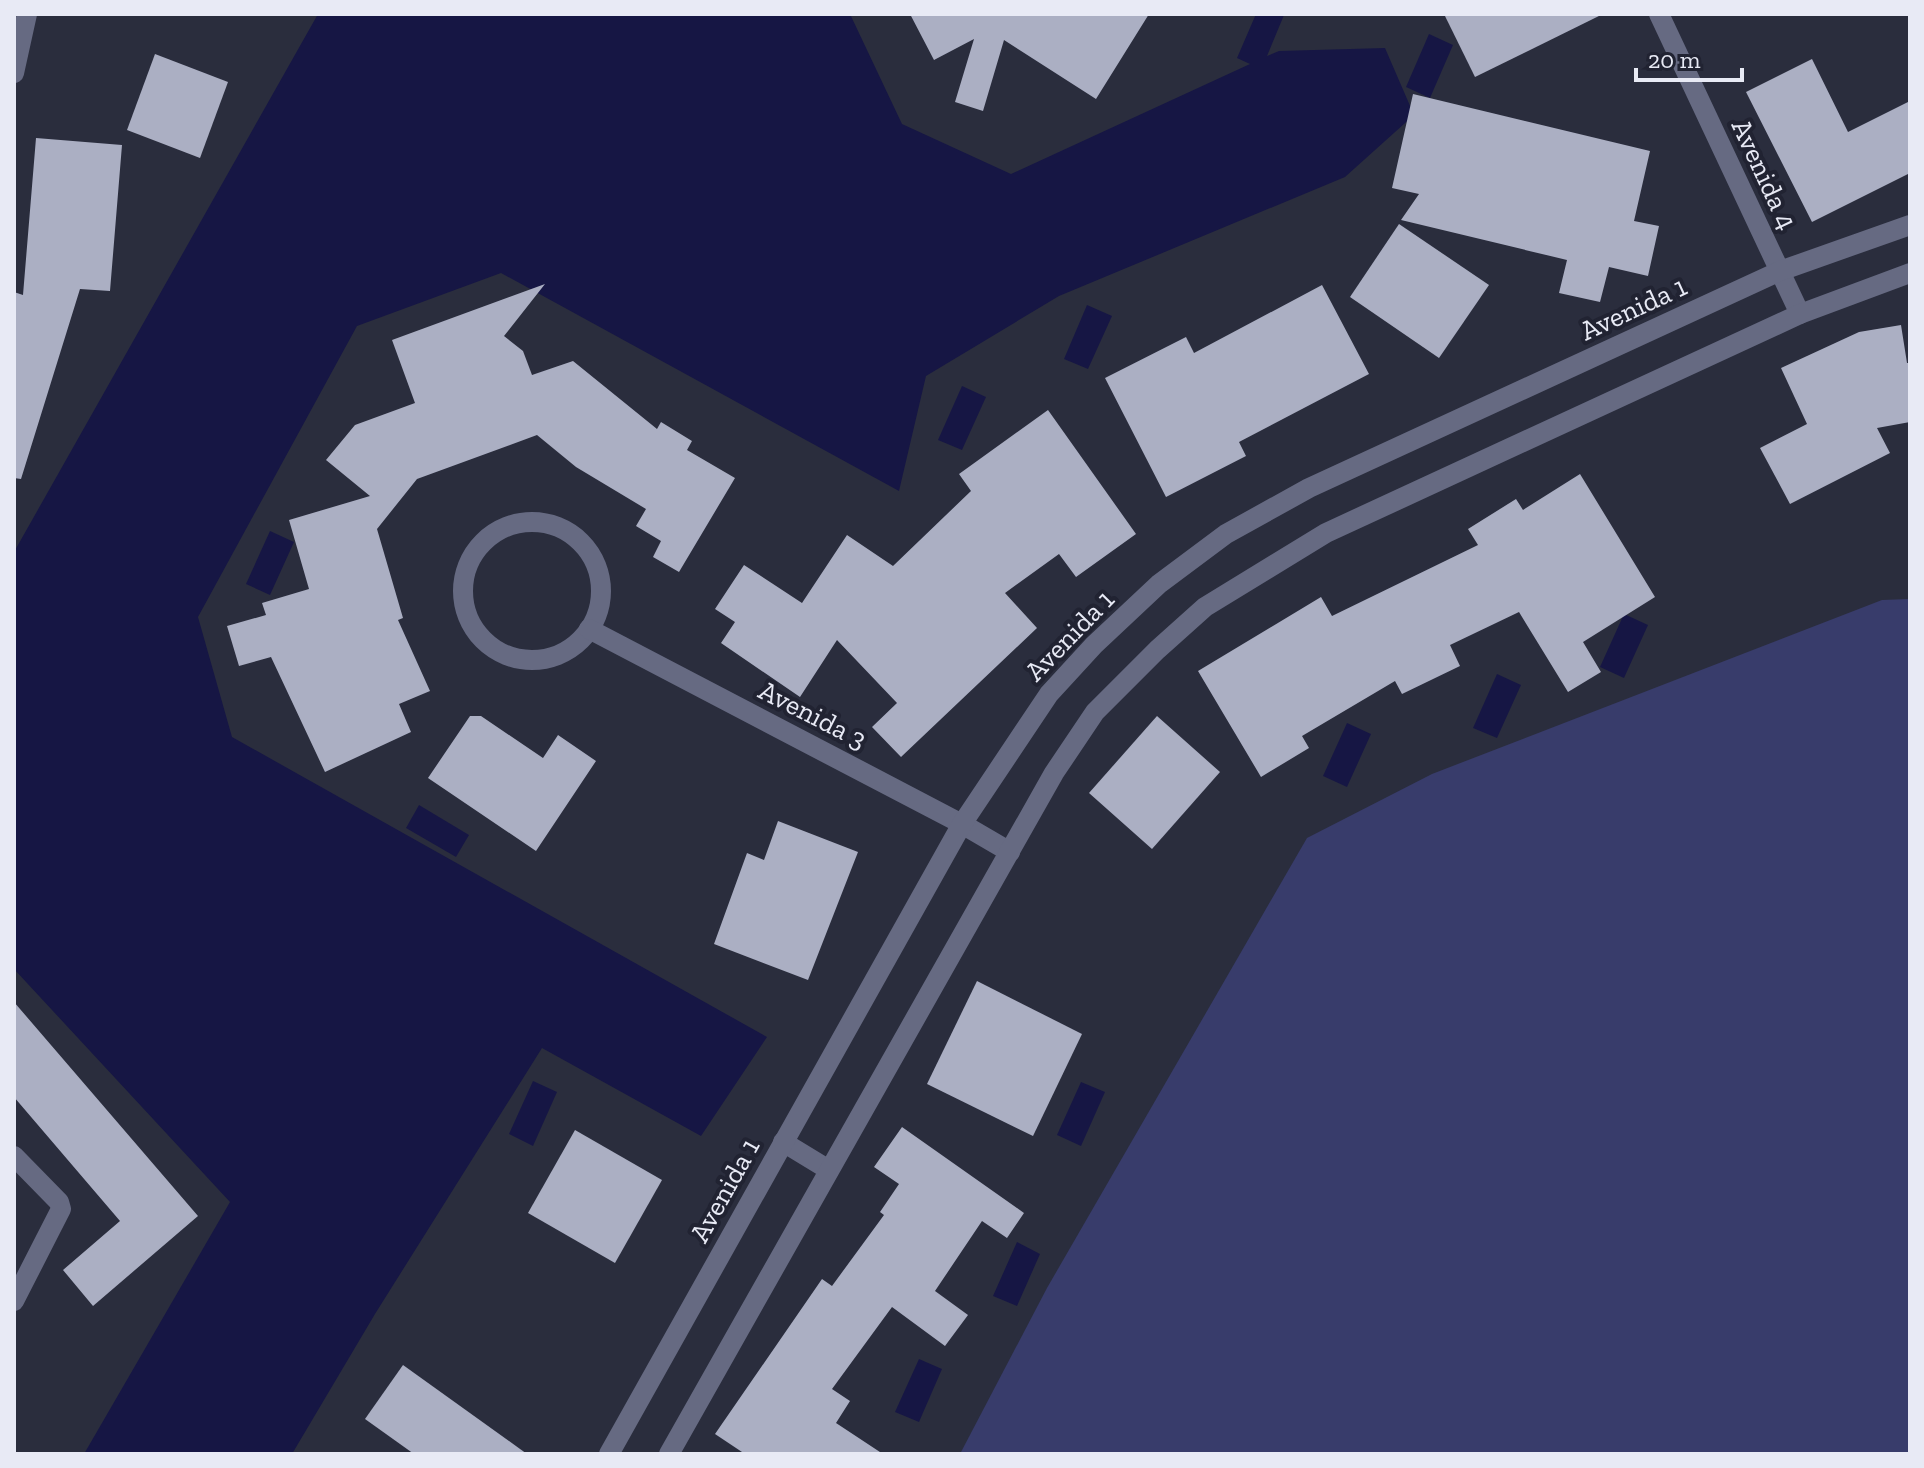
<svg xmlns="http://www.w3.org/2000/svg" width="1924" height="1468" viewBox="0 0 1924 1468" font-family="'Zilla Slab',serif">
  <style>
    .green { fill: #383c6b }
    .water { fill: #161644 }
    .building { fill: #abafc3 }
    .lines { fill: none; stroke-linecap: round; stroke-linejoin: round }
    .minor { stroke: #666a82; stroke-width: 20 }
    .labels { text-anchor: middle; stroke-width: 8; stroke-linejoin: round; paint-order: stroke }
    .street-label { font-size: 28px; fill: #e8eaf5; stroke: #212332 }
  </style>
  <rect width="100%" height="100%" fill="#2a2d3d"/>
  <path class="green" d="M1910 599V1454H960L1047 1288 1307 838 1432 774 1882 600Z"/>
  <g class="water">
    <path d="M318 14H850L902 124 1011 174 1250 64 1237 58 1256 14 1284 15 1267 56 1279 51 1385 48 1414 115 1345 177 1059 296 926 376 899 491 501 273 357 326 198 617 232 737 767 1037 701 1136 542 1048 375 1314 292 1454H84L230 1202 14 969V552Z"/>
    <path d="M1429 34 1453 45 1430 98 1406 87Z"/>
    <path d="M1087 305 1112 316 1088 369 1064 359Z"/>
    <path d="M962 386 986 397 962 450 938 440Z"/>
    <path d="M270 531 294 542 270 595 246 584Z"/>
    <path d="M1624 614 1648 625 1624 678 1600 667Z"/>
    <path d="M1497 674 1521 685 1497 738 1473 728Z"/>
    <path d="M1347 723 1371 734 1347 787 1323 776Z"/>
    <path d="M419 805 469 835 456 857 406 828Z"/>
    <path d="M533 1081 557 1092 533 1146 509 1134Z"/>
    <path d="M1081 1082 1105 1092 1081 1146 1057 1135Z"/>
    <path d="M1017 1242 1040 1254 1017 1306 993 1296Z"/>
    <path d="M919 1359 942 1369 919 1422 895 1412Z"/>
  </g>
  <g class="building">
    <path d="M910 14H1149L1096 99 1004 40 983 111 955 102 974 39 934 60Z"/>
    <path d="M1444 14H1603L1475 77Z"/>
    <path d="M155 54 228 82 200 158 127 130Z"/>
    <path d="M1812 59 1848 132 1910 101V173L1812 222 1746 92Z"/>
    <path d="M1413 94 1650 151 1634 221 1659 226 1648 276 1609 267 1600 302 1559 293 1567 260 1401 220 1419 194 1392 188Z"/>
    <path d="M36 138 122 145 110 291 80 289 21 479 14 478V292L23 295Z"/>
    <path d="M1399 224 1489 285 1439 358 1350 297Z"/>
    <path d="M545 284 504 336 523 351 532 375 573 361 657 429 661 422 692 441 687 450 735 478 679 572 653 557 661 541 636 526 646 509 576 467 537 435 417 479 377 529 403 618 398 620 430 691 399 704 411 732 325 772 271 657 239 666 227 626 266 615 262 603 309 589 289 520 370 496 326 460 355 425 415 403 392 340Z"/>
    <path d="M1322 285 1369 374 1239 442 1246 456 1166 497 1105 378 1186 337 1194 353Z"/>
    <path d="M1901 325 1907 363H1910V422L1877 428 1890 453 1790 504 1760 448 1807 424 1781 368 1859 332Z"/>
    <path d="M1048 410 1136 534 1076 577 1059 554 1005 593 1037 628 901 757 872 727 897 703 837 640 800 697 721 643 735 622 715 609 744 565 802 603 847 535 893 566 971 491 959 474Z"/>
    <path d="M1580 474 1655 597 1583 642 1601 672 1568 692 1519 612 1450 645 1460 666 1402 694 1395 681 1302 736 1309 748 1261 777 1198 671 1321 597 1332 616 1478 545 1468 529 1516 499 1523 510Z"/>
    <path d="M470 716H481L543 758 558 735 596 761 536 851 428 778Z"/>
    <path d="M1157 716 1220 772 1152 849 1089 793Z"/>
    <path d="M778 821 858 852 808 980 714 944 747 853 764 860Z"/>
    <path d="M977 981 1082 1034 1033 1136 927 1084Z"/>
    <path d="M14 1002 198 1216 93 1306 63 1270 120 1221 14 1097Z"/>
    <path d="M902 1127 1024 1213 1007 1238 982 1221 935 1291 968 1315 945 1346 892 1307 832 1389 850 1401 836 1423 883 1454H745L715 1434 822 1279 832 1286 884 1215 880 1212 899 1184 874 1167Z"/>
    <path d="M575 1130 662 1180 615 1263 528 1213Z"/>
    <path d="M403 1365 527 1454H414L365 1419Z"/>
  </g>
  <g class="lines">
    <g class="minor">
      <path d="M1659 14 1800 314"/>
      <path d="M14 73 27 14"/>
      <circle cx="532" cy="591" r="69"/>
      <path d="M589 629 962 824 1010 852"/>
      <path d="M783 1142 829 1170"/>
      <path d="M14 1156 59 1202 61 1209 14 1301"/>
      <path d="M609 1454 962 824 1049 694 1094 645 1159 584 1226 534 1309 488 1780 271 1910 225"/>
      <path d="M669 1454 1054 773 1095 712 1157 650 1205 607 1326 533 1800 314 1910 273"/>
    </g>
  </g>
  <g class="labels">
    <g class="street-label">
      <text transform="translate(1765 174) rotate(65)" y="10">Avenida 4</text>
      <text transform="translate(1633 308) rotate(-25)" y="10">Avenida 1</text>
      <text transform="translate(1069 635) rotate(-46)" y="10">Avenida 1</text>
      <text transform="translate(813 714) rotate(27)" y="10">Avenida 3</text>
      <text transform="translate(724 1190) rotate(-61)" y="10">Avenida 1</text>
    </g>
  </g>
  <rect width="1924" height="1468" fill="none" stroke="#e8eaf5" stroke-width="32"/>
  <path d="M1636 68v12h106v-12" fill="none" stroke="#e8eaf5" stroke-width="4"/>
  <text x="1648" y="68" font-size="24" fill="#e8eaf5" stroke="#212332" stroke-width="6" paint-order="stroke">20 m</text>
</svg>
